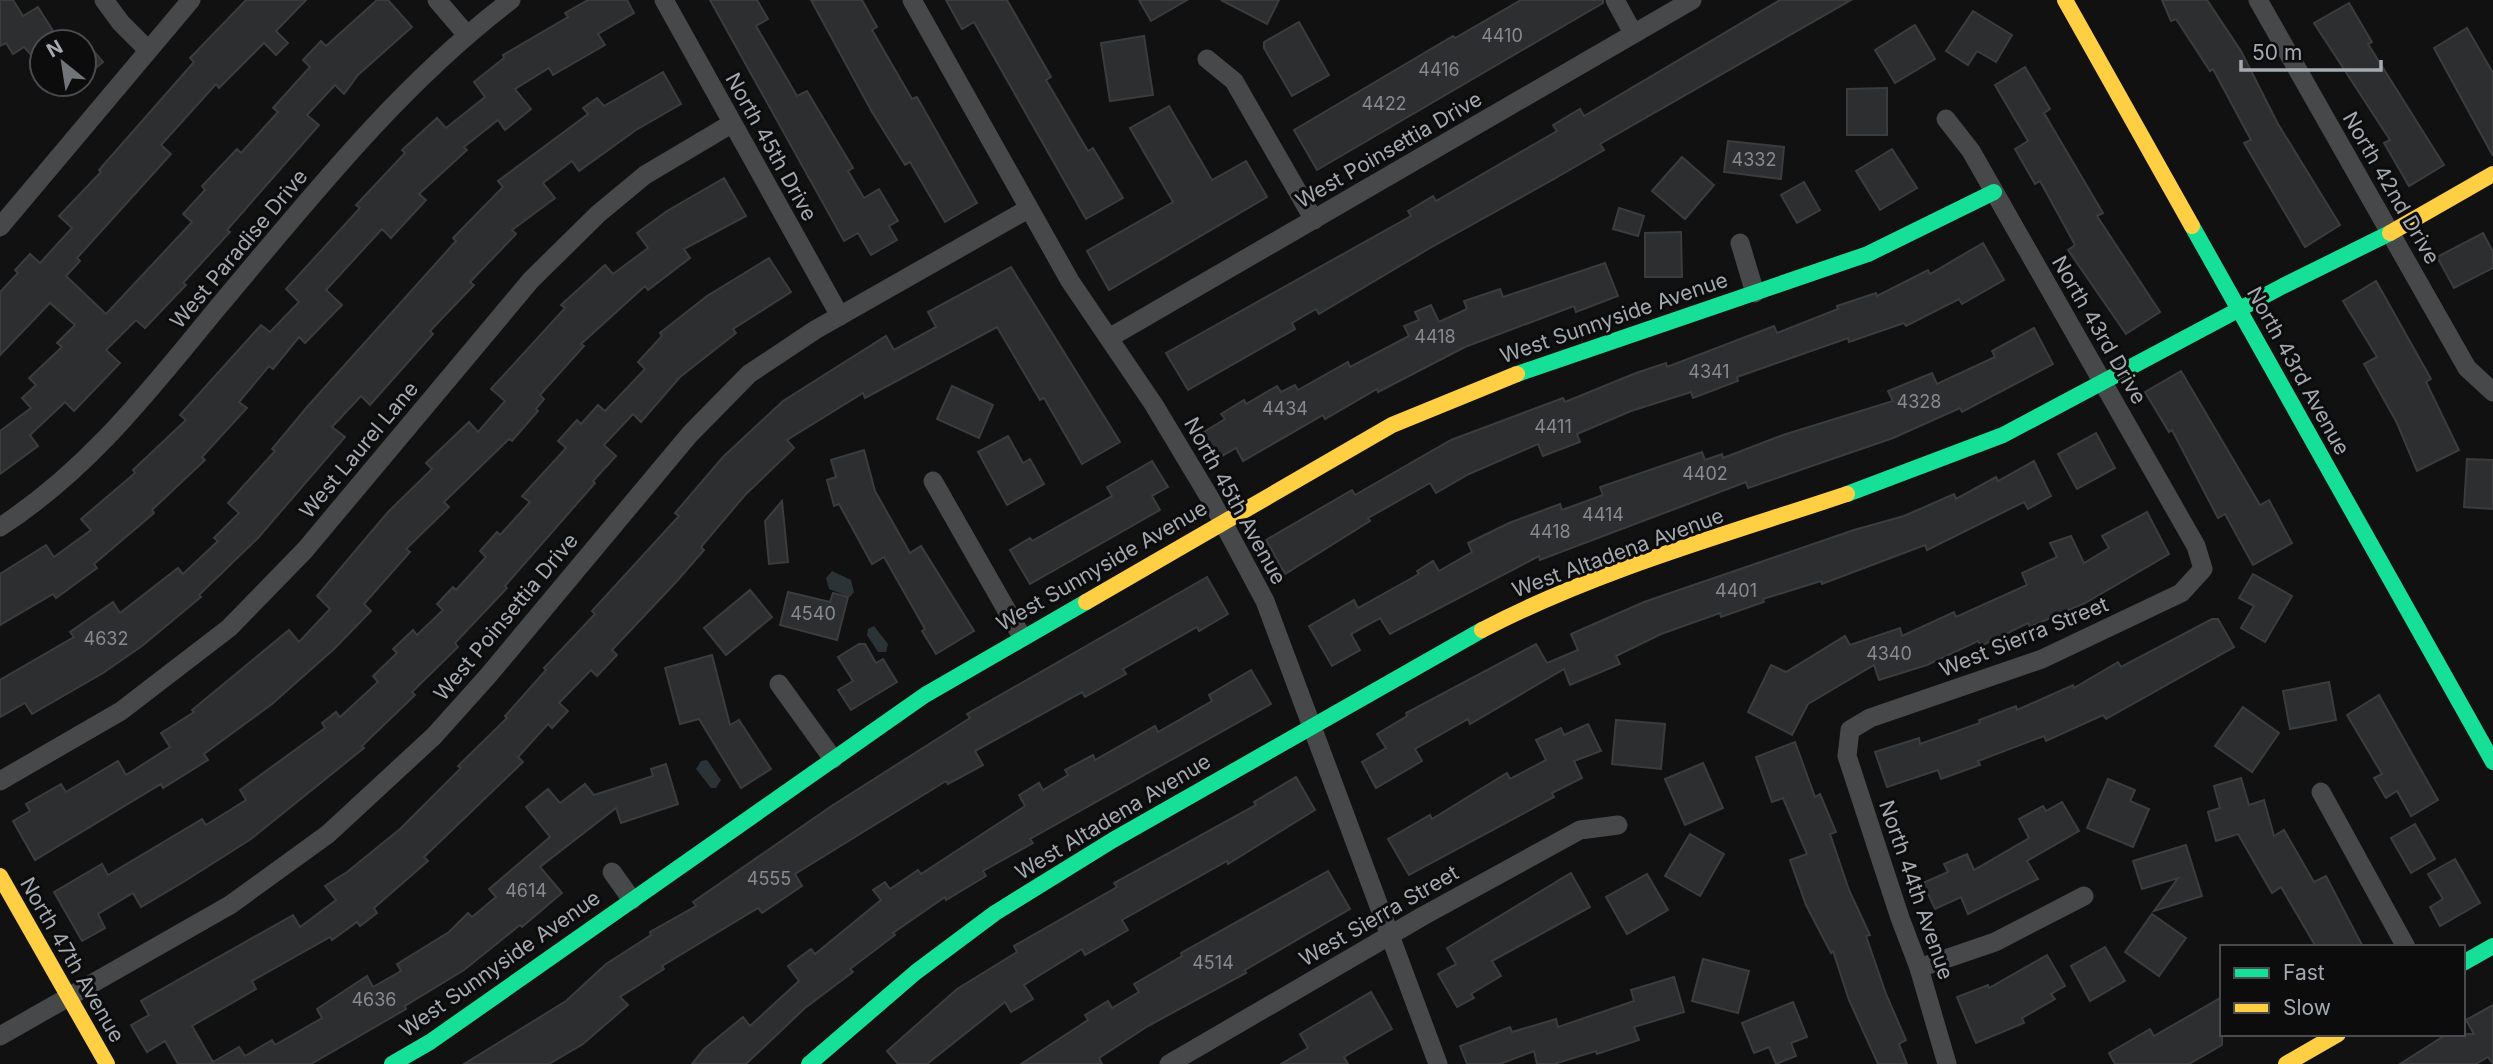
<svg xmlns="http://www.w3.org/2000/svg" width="2493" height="1064" viewBox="0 0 2493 1064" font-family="Inter,sans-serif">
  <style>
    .water { fill: #2b3337 }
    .building { fill: #2d2e2f; stroke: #3a3c3e; stroke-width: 2 }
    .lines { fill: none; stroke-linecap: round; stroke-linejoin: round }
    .street { stroke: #46484a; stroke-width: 19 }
    .fast { stroke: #16e098; stroke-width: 16 }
    .slow { stroke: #ffcf43; stroke-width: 16 }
    .labels { text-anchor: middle; stroke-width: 6; stroke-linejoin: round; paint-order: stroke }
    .number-label { font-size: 18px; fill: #868b90 }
    .street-label { font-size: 21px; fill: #a4aab1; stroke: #0c0c0d }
  </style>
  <rect width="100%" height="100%" fill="#111112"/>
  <g class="water">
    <path d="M832 571 851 580 854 592 850 597 829 589 826 578Z"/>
    <path d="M874 626 888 644 886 652H878L867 635 868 629Z"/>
    <path d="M707 760 721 780 716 788H711L696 769 701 761Z"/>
  </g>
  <g class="building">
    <path d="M0 0H13L23 16 38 7 60 42H42V67L24 47 13 54 6 43 0 46Z"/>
    <path d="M246 0H306L276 31 288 43 276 55 264 43 219 88 216 84 161 145 171 154 77 258 80 261 66 276 106 314 192 222 183 214 205 190 202 186 237 149 241 153 278 112 273 108 310 67 303 60 321 41 326 46 377 0H388L412 27 358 75 344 94 335 85 307 115 319 125 227 230 230 232 183 283 186 285 145 328 136 320 106 350 120 363 74 411 65 402 30 435 38 446 0 474V431L31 408 22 398 36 385 29 378 62 347 57 343 75 325 50 303 0 355V292L18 273 15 270 30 254 40 263 72 228 59 216 101 172 99 170 194 62 190 58Z"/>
    <path d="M588 0H627L634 13 598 34 605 45 553 75 549 68 515 89 531 109 505 130 498 120 464 147 467 150 419 194 426 200 391 238 382 229 326 290 342 305 305 343 299 337 273 369 269 366 239 402 247 408 202 457 205 460 152 510 154 513 94 564 97 568 56 598 53 594 0 625V574L46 545 54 557 91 530 81 519 135 473 133 470 186 420 180 415 261 325 270 332 299 302 286 289 360 208 356 205 405 153 402 150 437 118 446 128 485 97 474 82 504 58 503 55 568 17 565 13Z"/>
    <path d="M710 0H757L768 19 756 26 797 96 807 91 853 168 848 171 864 198 879 189 898 221 889 226 897 240 871 255 858 233 844 241Z"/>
    <path d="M811 0H862L877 27 872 30 912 99 917 97 977 203 945 222 910 162 905 165 872 112Z"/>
    <path d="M946 0H1007L1051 77 1046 80 1088 151 1093 148 1123 198 1086 219 974 22 962 29Z"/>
    <path d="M1139 0H1187L1151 21Z"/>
    <path d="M1221 0H1279L1267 24Z"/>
    <path d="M1521 0H1603V3L1317 170 1294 130 1453 36 1455 38Z"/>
    <path d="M1780 0H1851L1600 144 1604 150 1554 179 1430 248 1319 314 1316 309 1292 323 1295 329 1188 390 1166 353 1411 216 1408 211 1433 196 1436 201 1557 131 1553 125 1580 109 1584 116Z"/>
    <path d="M2162 0H2207L2241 51 2278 124 2340 225 2305 247 2244 143 2251 140 2213 69 2210 71 2176 19 2171 21Z"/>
    <path d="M2349 3 2372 42 2368 44 2444 165 2409 186 2384 143 2390 140 2314 23Z"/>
    <path d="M1973 11 2012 35 1996 62 1977 51 1968 65 1946 51Z"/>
    <path d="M1299 22 1329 75 1292 96 1264 48V42Z"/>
    <path d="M1915 25 1935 59 1895 83 1875 50Z"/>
    <path d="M2467 28 2493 73V156L2434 48Z"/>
    <path d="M1144 36 1153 95 1110 101 1101 43Z"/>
    <path d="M84 40 103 62 84 78Z"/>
    <path d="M2025 67 2050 109 2044 113 2103 213 2097 216 2160 312 2126 334 2068 250 2075 245 2040 181 2035 184 2015 149 2028 141 1995 85Z"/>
    <path d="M663 72 681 104 636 130 579 171 572 161 543 183 555 198 512 230 516 234 470 282 474 285 430 331 433 334 370 405 361 396 332 427 345 437 258 538 199 595 201 597 142 646 103 673 32 714 25 703 0 717V680L74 637 70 632 113 602 120 613 178 568 183 574 218 541 214 538 239 513 228 503 275 451 272 449 307 407 456 241 453 238 503 187 498 181 588 114 583 108 597 98 604 106Z"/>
    <path d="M1887 88V135H1847V89Z"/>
    <path d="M1169 106 1212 180 1246 161 1267 197 1109 290 1087 251 1173 202 1130 128Z"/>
    <path d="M1728 141 1784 147 1781 179 1724 172Z"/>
    <path d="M1892 149 1917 188 1880 210 1856 171Z"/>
    <path d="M1682 157 1714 185 1685 219 1652 191Z"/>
    <path d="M724 178 746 216 684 249 690 258 648 290 645 286 581 344 584 346 540 395 544 399 536 409 538 411 512 441 509 439 444 502 449 507 406 549 410 552 364 604 371 611 334 649 272 704 204 754 208 760 163 788 161 784 35 860 13 821 30 811 26 804 61 784 66 792 118 761 126 775 170 747 161 733 194 712 192 710 289 630 299 642 330 609 317 596 388 512 432 469 426 463 469 422 478 432 505 401 491 389 565 308 561 305 605 265 613 274 648 248 637 233 667 211Z"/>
    <path d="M1804 182 1820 210 1797 223 1781 195Z"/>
    <path d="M1619 208 1644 216 1638 236 1613 229Z"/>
    <path d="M1681 232 1682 277H1645V233Z"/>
    <path d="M2483 233 2493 252V268L2454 288 2437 257Z"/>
    <path d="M1983 243 2004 280 1962 304 1959 299 1906 326 1904 323 1849 342 1848 338 1737 377 1738 381 1693 398 1691 392 1631 411 1577 434 1580 442 1543 456 1538 444 1469 474 1436 493 1430 483 1368 518 1370 521 1285 574 1266 540 1352 490 1355 495 1451 440 1563 398 1565 402 1636 373 1666 363 1667 367 1774 326 1777 333 1838 309 1837 306 1876 293 1877 296 1928 270 1930 274Z"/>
    <path d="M769 258 791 292 733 329 736 333 680 377 641 422 633 414 604 445 616 456 593 481 595 483 505 586 507 588 455 643 458 647 412 692 415 695 362 746 364 748 251 839 185 881 141 907 133 893 98 914 105 928 82 941 54 892 102 864 108 875 202 819 206 825 246 800 240 790 325 728 322 723 336 712 340 717 378 682 373 676 397 653 393 649 413 630 417 635 443 610 437 604 453 587 456 590 486 557 480 551 497 532 500 535 530 502 522 496 566 448 558 441 577 420 581 424 598 405 605 411 645 369 638 362 662 336 660 333 707 296Z"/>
    <path d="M1605 263 1618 296 1576 312 1574 306 1465 347 1378 392 1377 389 1325 419 1323 415 1243 461 1236 448 1217 459 1202 433 1225 419 1221 414 1244 400 1246 404 1277 386 1281 392 1295 385 1298 390 1348 362 1350 367 1409 336 1404 326 1419 320 1415 312 1431 305 1439 322 1467 309 1464 301 1500 289 1503 297Z"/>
    <path d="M1011 267 1120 442 1082 464 1044 398 1040 400 997 327 865 398 863 393 787 440 794 448 745 495 701 547 704 550 677 581 612 650 617 655 597 676 591 670 559 703 568 711 552 728 548 724 518 757 523 762 424 857 428 861 374 908 377 913 360 926 357 922 332 940 330 937 252 981 256 989 192 1026 213 1062 239 1047 245 1056 272 1040 275 1045 322 1018 317 1009 367 976 373 987 401 971 397 964 449 932 468 913 472 917 496 897 489 889 550 837 526 807 548 789 560 803 585 784 594 795 653 776 651 769 666 764 678 804 621 823 616 808 540 867 562 893 522 927 520 925 464 970 405 1006 406 1009 311 1064H178L165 1041 147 1052 131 1025 149 1015 141 1001 293 915 300 927 336 900 325 886 347 872 400 829 461 768 458 766 507 718 505 716 546 670 544 668 595 614 592 611 679 516 675 513 723 457 783 401 886 336 894 350 936 327 928 312Z"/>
    <path d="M2376 281 2431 379 2426 382 2459 450 2417 471 2397 423 2364 364 2377 357 2343 301Z"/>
    <path d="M2034 328 2053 364 1962 412 1960 408 1893 438 1748 488 1746 482 1540 560 1539 556 1390 634 1380 618 1351 634 1360 650 1332 666 1309 626 1354 600 1358 608 1419 574 1417 571 1433 561 1439 571 1472 552 1468 543 1509 523 1560 504 1562 510 1603 495 1600 487 1702 452 1705 460 1722 454 1723 458 1783 435 1893 401 1888 391 1932 373 1937 384 1995 357 1992 351Z"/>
    <path d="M2181 371 2260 505 2269 500 2292 543 2253 565 2225 514 2218 518 2172 430 2169 432 2145 392Z"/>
    <path d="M952 386 993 405 979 438 937 419Z"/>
    <path d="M2096 433 2115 468 2077 489 2058 454Z"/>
    <path d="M1008 436 1023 463 1030 459 1044 484 1007 505 978 452Z"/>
    <path d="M864 450 875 491 910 553 921 546 974 631 936 654 922 631 925 629 884 557 872 564 839 504 834 506 827 480 836 477 831 460Z"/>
    <path d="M2467 459 2493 460V509L2464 507Z"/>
    <path d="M1152 461 1168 487 1152 496 1160 510 1030 584 1010 550 1030 538 1032 541 1112 496 1107 487Z"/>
    <path d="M2034 461 2051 496 2028 509 2024 502 1927 550 1925 545 1822 584 1821 581 1763 599 1764 602 1721 617 1720 613 1661 634 1616 656 1620 664 1570 685 1564 669 1470 724 1468 719 1415 749 1422 761 1376 788 1362 762 1386 748 1377 734 1407 716 1406 713 1536 644 1547 663 1578 650 1571 634 1644 602 1854 530 1904 516 1954 494 1956 499 1996 477 1998 481Z"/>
    <path d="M782 501 788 562 769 564 765 521Z"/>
    <path d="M2147 512 2169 554 2085 603 2030 627 2028 623 1981 646 1978 641 1927 665 1879 680 1874 665 1808 704 1792 735 1748 712 1771 665 1786 672 1845 636 1850 645 1900 628 1902 636 1954 612 1956 617 2027 585 2022 573 2057 557 2050 543 2071 536 2084 563 2109 548 2102 536Z"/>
    <path d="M2253 574 2292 596 2265 642 2241 628 2254 606 2239 598Z"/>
    <path d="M1207 577 1228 614 1199 631 1197 627 1123 669 1126 674 1085 697 1082 692 975 751 983 765 948 784 946 781 795 874 802 886 762 913 758 908 662 966 664 969 620 997 628 1005 583 1044 549 1064H464L566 1001 606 964 651 935 650 932 696 906 693 902 830 807 970 718 967 714Z"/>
    <path d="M750 590 772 617 726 655 704 628Z"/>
    <path d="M788 592 830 602 833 593 848 597 837 640 780 625Z"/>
    <path d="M2212 619H2218L2234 647 2106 719 2103 715 2046 741 2044 736 1978 761 1980 765 1941 779 1938 770 1887 787 1875 752 1919 738 1920 744 1980 723 1979 720 2016 706 2017 710 2073 685 2074 688 2118 662 2121 667Z"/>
    <path d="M859 644H865L876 663 883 659 897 682 851 710 838 690 853 681 838 657Z"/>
    <path d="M712 655 730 725 739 720 771 769 741 788 699 719 680 724 665 668Z"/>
    <path d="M1251 670 1271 704 1030 839 1033 843 983 871 986 876 946 900 945 897 893 933 895 935 850 969 853 972 805 1008 746 1064H692L704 1049 743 1017 750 1026 799 981 788 966 811 949 815 954 881 900 873 890 885 882 890 889 918 870 921 874 1025 806 1019 795 1039 783 1043 790 1068 775 1065 770 1093 755 1095 760 1155 726 1158 732 1212 701 1209 695Z"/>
    <path d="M2329 682 2336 720 2290 729 2283 691Z"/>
    <path d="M2379 695 2438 800 2411 816 2397 791 2386 798 2374 778 2382 774 2347 715Z"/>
    <path d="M2243 707 2279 733 2252 772 2215 746Z"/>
    <path d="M1616 720 1665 724 1661 769 1612 764Z"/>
    <path d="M1588 724 1601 751 1574 761 1582 778 1552 793 1554 797 1409 875 1388 839 1430 815 1432 819 1507 773 1510 779 1546 760 1536 740 1561 728 1564 735Z"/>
    <path d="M1795 742 1815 797 1820 794 1836 832 1830 834 1849 890 1870 935 1866 936 1886 994 1906 1040 1899 1044 1907 1064H1878L1849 1000 1833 951 1831 953 1806 905 1790 860 1807 854 1783 798 1772 802 1756 757Z"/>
    <path d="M1703 763 1723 808 1685 825 1665 779Z"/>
    <path d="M1296 777 1315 810 1228 864 1227 861 1122 920 1128 930 1085 955 1082 949 1024 985 1033 999 1011 1012 1005 1002 927 1064H898L887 1051 957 989 1017 952 1014 946 1117 887 1114 883 1256 805 1254 802Z"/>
    <path d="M2241 778 2249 805 2264 800 2274 836 2284 830 2314 882 2326 876 2363 947H2316L2281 887 2272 893 2238 834 2216 841 2208 812 2220 808 2214 786Z"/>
    <path d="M2108 779 2135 790 2130 801 2149 809 2133 847 2087 828Z"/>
    <path d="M2062 802 2079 831 2027 861 2038 879 1968 914 1961 897 1935 909 1923 883 1948 872 1944 864 1967 854 1974 870 2029 838 2019 819 2043 806 2046 811Z"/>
    <path d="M2415 824 2435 859 2411 873 2391 838Z"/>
    <path d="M1690 834 1724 854 1700 896 1665 876Z"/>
    <path d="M2186 845 2202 896 2154 911 2178 878 2142 889 2133 861Z"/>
    <path d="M2455 859 2480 903 2440 926 2430 907 2443 899 2428 874Z"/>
    <path d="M1328 871 1350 909 1245 970 1246 973 1148 1026 1099 1058 1102 1064H1021L1088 1020 1085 1015 1108 1001 1112 1008 1139 992 1134 984 1182 956 1181 953Z"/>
    <path d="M1571 873 1590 907 1492 961 1501 976 1471 994 1474 998 1457 1007 1438 974 1456 964 1447 948Z"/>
    <path d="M1647 874 1668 910 1627 934 1606 897Z"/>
    <path d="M2152 914 2186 938 2159 976 2125 952Z"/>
    <path d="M2105 947 2125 981 2090 1001 2071 966Z"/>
    <path d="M2047 955 2065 986 2051 994 2055 999 2022 1018 2024 1023 1976 1043 1957 997 1988 985 1989 988Z"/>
    <path d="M1703 959 1749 971 1738 1013 1692 1001Z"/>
    <path d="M1674 977 1684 1012 1634 1027 1639 1040 1597 1054 1596 1051 1554 1064H1537L1534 1051 1500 1064H1467L1460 1046 1510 1027 1512 1032 1556 1019 1558 1027 1634 1001 1631 990Z"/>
    <path d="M1371 992 1392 1029 1344 1057 1348 1064H1281L1308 1048 1300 1034Z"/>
    <path d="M2222 997V1045L2189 1064H2115L2109 1053 2150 1029 2154 1036Z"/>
    <path d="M1793 1002 1807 1037 1791 1043 1796 1056 1776 1064 1769 1047 1754 1053 1742 1023Z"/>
    <path d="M2493 1005V1064L2488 1057 2476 1064H2400L2447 1034H2474L2466 1020Z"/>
  </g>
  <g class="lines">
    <g class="street">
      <path d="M104 0 121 23 148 50"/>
      <path d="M437 0 467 35"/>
      <path d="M664 0 840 316"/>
      <path d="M912 0 1070 281 1154 405 1211 500 1265 601 1438 1064"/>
      <path d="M1615 0 1633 33"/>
      <path d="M2258 0 2467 368 2493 392"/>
      <path d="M1207 59 1234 81 1314 220"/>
      <path d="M1946 119 1971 151 2196 546 2203 569 2181 593 2042 659 1870 718 1850 730 1847 756 1900 918 1919 968 1947 1064"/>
      <path d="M0 227 191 0"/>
      <path d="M1740 243 1755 293"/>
      <path d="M1109 338 1692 0"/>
      <path d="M933 481 1022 637"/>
      <path d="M0 527C90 469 152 387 219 306 310 198 398 86 511 0"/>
      <path d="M779 684 833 759"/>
      <path d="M0 781 121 711 229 628 305 550 531 280 598 214 645 175 731 124"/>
      <path d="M2321 792 2406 947"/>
      <path d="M612 872 632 900"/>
      <path d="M1919 968 1995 942 2084 896"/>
      <path d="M0 1036 230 905 328 834 434 736 487 677 690 434 749 374 815 330 1028 209"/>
      <path d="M1169 1064 1423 916 1580 830 1618 825"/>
    </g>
    <g class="fast">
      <path d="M2192 226 2493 762"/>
      <path d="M1517 374 1868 254 1994 192"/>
      <path d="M1847 494 2003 435 2283 286 2390 233"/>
      <path d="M2463 963 2493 946"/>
      <path d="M392 1064 430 1042 925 695 1086 602"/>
      <path d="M809 1064 916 972 995 913 1113 840 1482 630"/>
    </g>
    <g class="slow">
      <path d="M2065 0 2192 226"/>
      <path d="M2390 233 2493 174"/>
      <path d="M1086 602 1392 425 1517 374"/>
      <path d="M1482 630C1597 570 1724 535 1847 494"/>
      <path d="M0 876 107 1064"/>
      <path d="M2286 1064 2338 1034"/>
    </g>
  </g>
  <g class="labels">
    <g class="number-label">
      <text x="1502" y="42">4410</text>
      <text x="1439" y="76">4416</text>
      <text x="1384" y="110">4422</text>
      <text x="1754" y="166">4332</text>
      <text x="1435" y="343">4418</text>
      <text x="1709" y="378">4341</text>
      <text x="1919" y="408">4328</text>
      <text x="1285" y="415">4434</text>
      <text x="1553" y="433">4411</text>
      <text x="1705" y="480">4402</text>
      <text x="1603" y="521">4414</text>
      <text x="1550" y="538">4418</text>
      <text x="1736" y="597">4401</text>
      <text x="813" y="620">4540</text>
      <text x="106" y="645">4632</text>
      <text x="1889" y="660">4340</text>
      <text x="769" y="885">4555</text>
      <text x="526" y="897">4614</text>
      <text x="1213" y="969">4514</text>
      <text x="374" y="1006">4636</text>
    </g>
    <g class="street-label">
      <text transform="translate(771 147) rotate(61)" y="7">North 45th Drive</text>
      <text transform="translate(1389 150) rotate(-30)" y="7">West Poinsettia Drive</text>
      <text transform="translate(2391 188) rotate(60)" y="7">North 42nd Drive</text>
      <text transform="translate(239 249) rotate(-50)" y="7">West Paradise Drive</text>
      <text transform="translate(1614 318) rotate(-19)" y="7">West Sunnyside Avenue</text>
      <text transform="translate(2099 330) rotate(60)" y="7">North 43rd Drive</text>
      <text transform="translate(2298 371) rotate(61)" y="7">North 43rd Avenue</text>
      <text transform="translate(359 450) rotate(-50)" y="7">West Laurel Lane</text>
      <text transform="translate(1235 501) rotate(61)" y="7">North 45th Avenue</text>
      <text transform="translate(1618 553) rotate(-20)" y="7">West Altadena Avenue</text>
      <text transform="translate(1102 566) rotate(-30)" y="7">West Sunnyside Avenue</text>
      <text transform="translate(506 617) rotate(-50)" y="7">West Poinsettia Drive</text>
      <text transform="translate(2024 637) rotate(-22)" y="7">West Sierra Street</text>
      <text transform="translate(1113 817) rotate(-31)" y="7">West Altadena Avenue</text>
      <text transform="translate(1916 890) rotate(71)" y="7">North 44th Avenue</text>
      <text transform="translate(1379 916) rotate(-30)" y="7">West Sierra Street</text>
      <text transform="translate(72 960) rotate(60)" y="7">North 47th Avenue</text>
      <text transform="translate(500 964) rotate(-35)" y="7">West Sunnyside Avenue</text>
    </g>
  </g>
  <rect x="2220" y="945" width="245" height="91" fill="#0c0c0d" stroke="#494b4f" stroke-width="2"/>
  <rect x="2234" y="968" width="35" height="10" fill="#16e098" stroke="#494b4f" stroke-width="2"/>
  <text x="2283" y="980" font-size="21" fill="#a4aab1">Fast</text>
  <rect x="2234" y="1003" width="35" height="10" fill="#ffcf43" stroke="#494b4f" stroke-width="2"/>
  <text x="2283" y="1015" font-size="21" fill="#a4aab1">Slow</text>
  <g transform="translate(63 63) rotate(330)"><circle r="33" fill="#0c0c0d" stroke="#494b4f" stroke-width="2"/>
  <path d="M0-5L12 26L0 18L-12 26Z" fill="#717479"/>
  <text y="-10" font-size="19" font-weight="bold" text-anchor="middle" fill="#a4aab1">N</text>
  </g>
  <path d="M2241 60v10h140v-10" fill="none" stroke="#a4aab1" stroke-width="3.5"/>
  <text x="2252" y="60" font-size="21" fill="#a4aab1" stroke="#0c0c0d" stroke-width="5" paint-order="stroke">50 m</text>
</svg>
